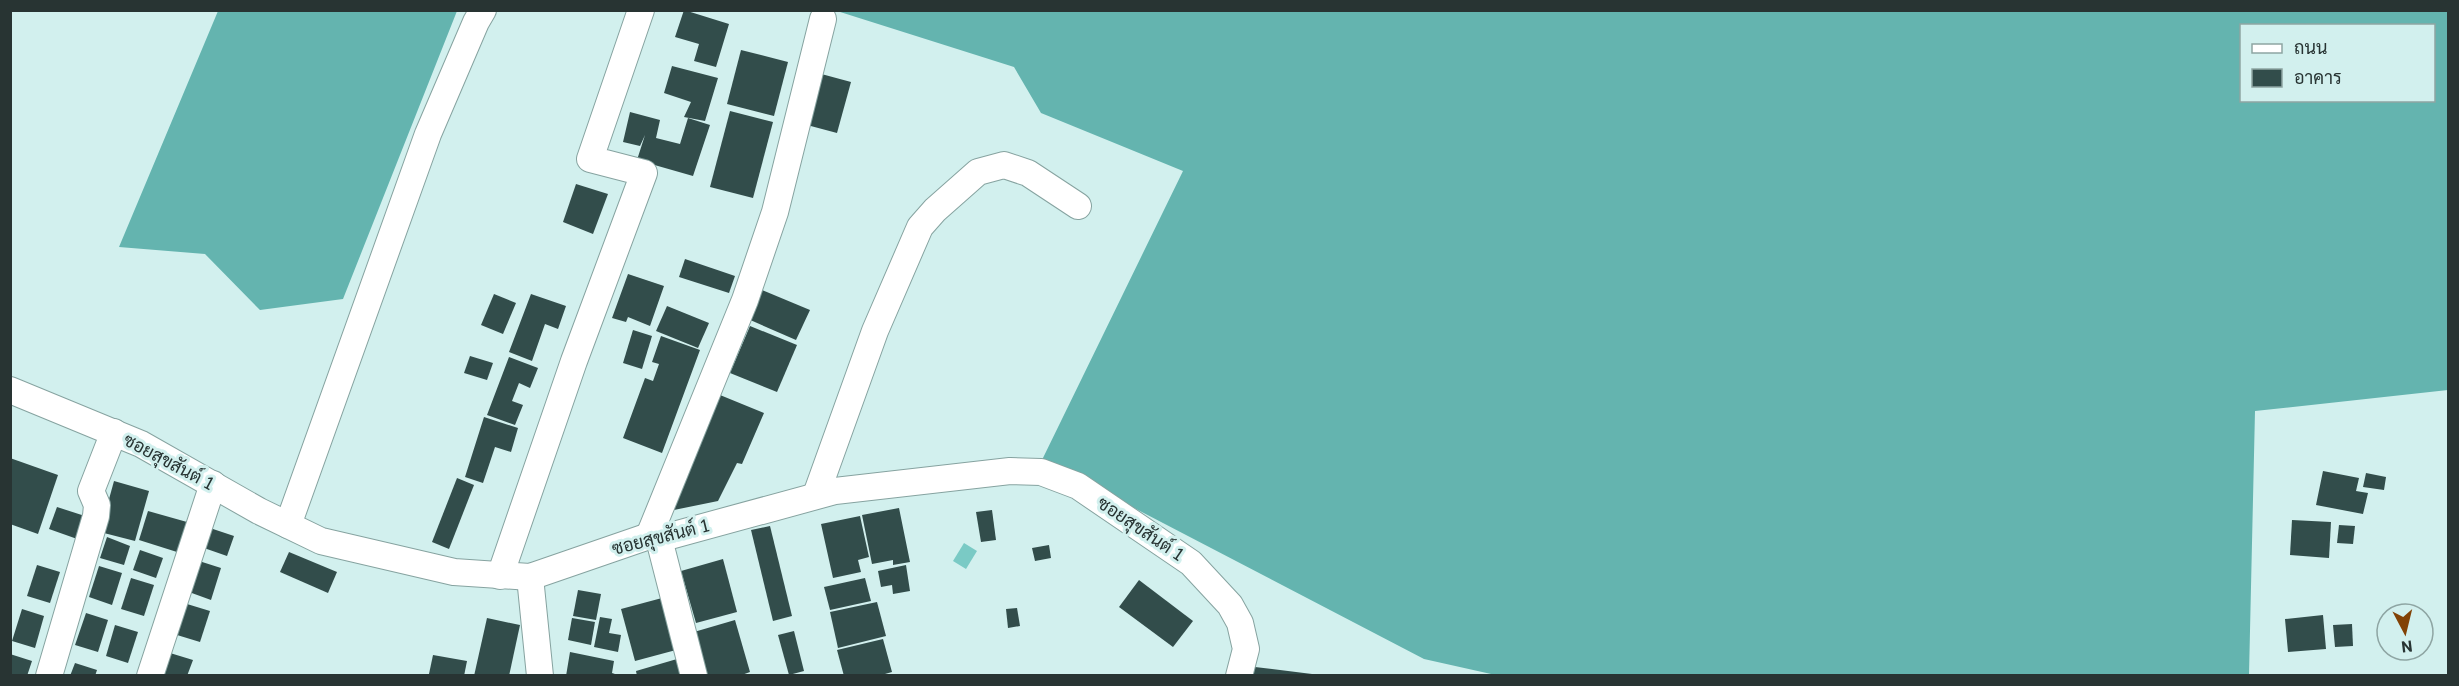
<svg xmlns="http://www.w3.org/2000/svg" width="2459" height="686" viewBox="0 0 2459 686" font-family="Georgia,Sarabun,serif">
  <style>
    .forest { fill: #64b4af; fill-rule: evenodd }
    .water { fill: #7acac5 }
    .building { fill: #324d4b }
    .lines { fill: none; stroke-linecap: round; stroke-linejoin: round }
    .minor-casing { stroke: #86a3a0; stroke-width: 28 }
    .minor { stroke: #fff; stroke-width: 26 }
    .labels { text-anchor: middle; stroke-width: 6; stroke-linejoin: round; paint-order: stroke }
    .street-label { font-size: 18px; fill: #283433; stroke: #d2f0ee }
  </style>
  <rect width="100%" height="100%" fill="#d2f0ee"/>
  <g class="forest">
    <path d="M218 11H457L343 299 260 310 205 254 119 247Z"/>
    <path d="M837 11H2448V390L2255 411 2249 675 1500 676 1424 659 1042 460 1183 171 1041 113 1014 67ZM2242 26H2434V100H2242Z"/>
  </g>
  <path class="water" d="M964 543 977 551 966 569 953 561Z"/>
  <g class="building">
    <path d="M684 10 729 24 716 67 694 61 699 44 675 37Z"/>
    <path d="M741 50 788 62 774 116 727 104Z"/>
    <path d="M672 66 718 78 705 121 684 117 691 102 664 93Z"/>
    <path d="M814 72 851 82 837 133 807 125Z"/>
    <path d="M730 111 773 122 753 198 710 187Z"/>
    <path d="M630 112 660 120 656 138 680 144 688 118 710 125 693 176 637 160 645 135 640 146 623 142Z"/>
    <path d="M576 184 608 194 593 234 563 222Z"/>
    <path d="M685 259 735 276 729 293 679 277Z"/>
    <path d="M628 274 664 286 650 326 628 317 626 322 612 318Z"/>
    <path d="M762 290 810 310 796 340 748 319Z"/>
    <path d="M494 294 516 303 503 334 481 325Z"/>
    <path d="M531 294 566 306 558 329 545 324 532 361 509 352Z"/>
    <path d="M667 306 709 323 698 348 656 331Z"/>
    <path d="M750 326 797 345 777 392 730 373Z"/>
    <path d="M633 330 652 336 642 369 623 363Z"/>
    <path d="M661 336 700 350 662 453 623 438 645 378 653 381 659 364 652 362Z"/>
    <path d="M470 356 493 363 487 380 464 373Z"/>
    <path d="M509 357 538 368 530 388 519 383 512 401 523 405 515 425 487 415Z"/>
    <path d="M720 395 764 413 742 464 737 463 718 501 669 511Z"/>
    <path d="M484 417 518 428 511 452 495 447 483 483 465 477Z"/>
    <path d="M10 458 58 475 38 534 10 524Z"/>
    <path d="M2323 471 2359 478 2356 491 2368 493 2363 514 2316 505Z"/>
    <path d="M2366 473 2386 477 2384 490 2363 487Z"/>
    <path d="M457 478 474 485 449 549 432 542Z"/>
    <path d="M114 481 149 491 135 541 100 532Z"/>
    <path d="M57 507 88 517 80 540 49 529Z"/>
    <path d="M899 508 910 562 893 565V560L872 564 862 515Z"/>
    <path d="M992 510 996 540 981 542 976 512Z"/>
    <path d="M148 511 187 522 177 552 139 540Z"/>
    <path d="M860 516 869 557 858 560 861 572 833 578 821 524Z"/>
    <path d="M2292 520 2331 522 2329 558 2290 555Z"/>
    <path d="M2339 525 2355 526 2353 544 2337 543Z"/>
    <path d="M770 526 792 616 773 621 751 530Z"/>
    <path d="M210 528 234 536 227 556 204 548Z"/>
    <path d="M107 537 130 546 124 565 100 558Z"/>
    <path d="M1049 545 1051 558 1035 561 1032 548Z"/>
    <path d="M140 550 163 558 156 578 133 570Z"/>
    <path d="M289 552 337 572 328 593 280 572Z"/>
    <path d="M723 559 737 612 696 623 681 571Z"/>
    <path d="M199 561 221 568 211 600 189 592Z"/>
    <path d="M37 565 60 572 50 603 27 596Z"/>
    <path d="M906 565 910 591 893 594 892 585 881 587 878 571Z"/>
    <path d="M99 566 122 573 112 605 89 597Z"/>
    <path d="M131 578 154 585 144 616 121 609Z"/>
    <path d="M865 578 871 601 830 610 824 587Z"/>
    <path d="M1139 580 1193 621 1173 647 1119 607Z"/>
    <path d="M578 590 601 594 596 620 573 616Z"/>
    <path d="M662 598 676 650 635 661 621 609Z"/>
    <path d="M877 602 886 636 838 648 830 612Z"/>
    <path d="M187 604 210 611 200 642 177 635Z"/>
    <path d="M1017 608 1020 626 1008 628 1006 609Z"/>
    <path d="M22 609 44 616 35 648 12 641Z"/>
    <path d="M86 613 108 620 98 652 75 645Z"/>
    <path d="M2323 615 2326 649 2288 652 2285 619Z"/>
    <path d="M600 617 612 619 609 633 621 635 618 652 594 647Z"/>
    <path d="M487 618 520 625 509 676H474Z"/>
    <path d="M572 618 595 622 591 645 568 640Z"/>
    <path d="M735 620 750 672 739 676H706L694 632Z"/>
    <path d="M2352 624 2353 646 2335 647 2333 625Z"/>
    <path d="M115 625 138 632 128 663 106 656Z"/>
    <path d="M794 631 804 671 789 675 778 635Z"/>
    <path d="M883 639 892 672 878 676H844L837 650Z"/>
    <path d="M570 652 614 661 612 673 621 676H566Z"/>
    <path d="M170 653 193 660 187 676H163Z"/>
    <path d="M10 654 32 661 27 676H10Z"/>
    <path d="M433 655 467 661 464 676 429 674Z"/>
    <path d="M677 659 681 676H637L636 671Z"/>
    <path d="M75 663 97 670 95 676H70Z"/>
    <path d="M1255 667 1312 674V676H1245V671Z"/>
  </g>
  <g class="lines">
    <g class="minor-casing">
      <g id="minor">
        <path d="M10 390 141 444 259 511 321 541 454 572 530 577 649 536 659 539 835 491 1010 471 1041 472 1078 486 1191 563 1230 605 1240 623 1246 649 1239 676"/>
        <path d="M816 495 875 331 920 227 935 210 978 172 1004 165 1028 173 1078 206"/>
        <path d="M288 525 428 134 476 22 483 10"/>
        <path d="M649 536 745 300 775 212 823 19"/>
        <path d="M659 539 694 676"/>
        <path d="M500 576 574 361 644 173 590 159 641 10"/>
        <path d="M530 577 540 676"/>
        <path d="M49 676 96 516 97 505 91 491 114 432"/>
        <path d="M150 676 213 484"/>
      </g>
    </g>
    <use href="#minor" class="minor"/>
  </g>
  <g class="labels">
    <g class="street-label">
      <text transform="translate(169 462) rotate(28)" y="6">ซอยสุขสันต์ 1</text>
      <text transform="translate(1141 529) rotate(34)" y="6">ซอยสุขสันต์ 1</text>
      <text transform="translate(661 537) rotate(-14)" y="6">ซอยสุขสันต์ 1</text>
    </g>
  </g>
  <rect width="2459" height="686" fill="none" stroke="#283433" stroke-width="24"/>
  <rect x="2240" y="24" width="195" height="78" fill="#d2f0ee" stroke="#8ea5a3" stroke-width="1.5"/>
  <rect x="2252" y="44" width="30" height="9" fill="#ffffff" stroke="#8ea5a3" stroke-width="1.5"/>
  <text x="2294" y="54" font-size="18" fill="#283433">ถนน</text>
  <rect x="2252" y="69" width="30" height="18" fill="#324d4b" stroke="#8ea5a3" stroke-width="1.5"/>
  <text x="2294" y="84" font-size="18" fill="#283433">อาคาร</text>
  <g transform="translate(2405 632) rotate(173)"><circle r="28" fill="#d2f0ee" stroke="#8ea5a3" stroke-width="1.5"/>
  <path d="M0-4.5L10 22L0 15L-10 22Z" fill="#824206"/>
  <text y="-9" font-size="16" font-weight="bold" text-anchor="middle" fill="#283433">N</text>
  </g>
</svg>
